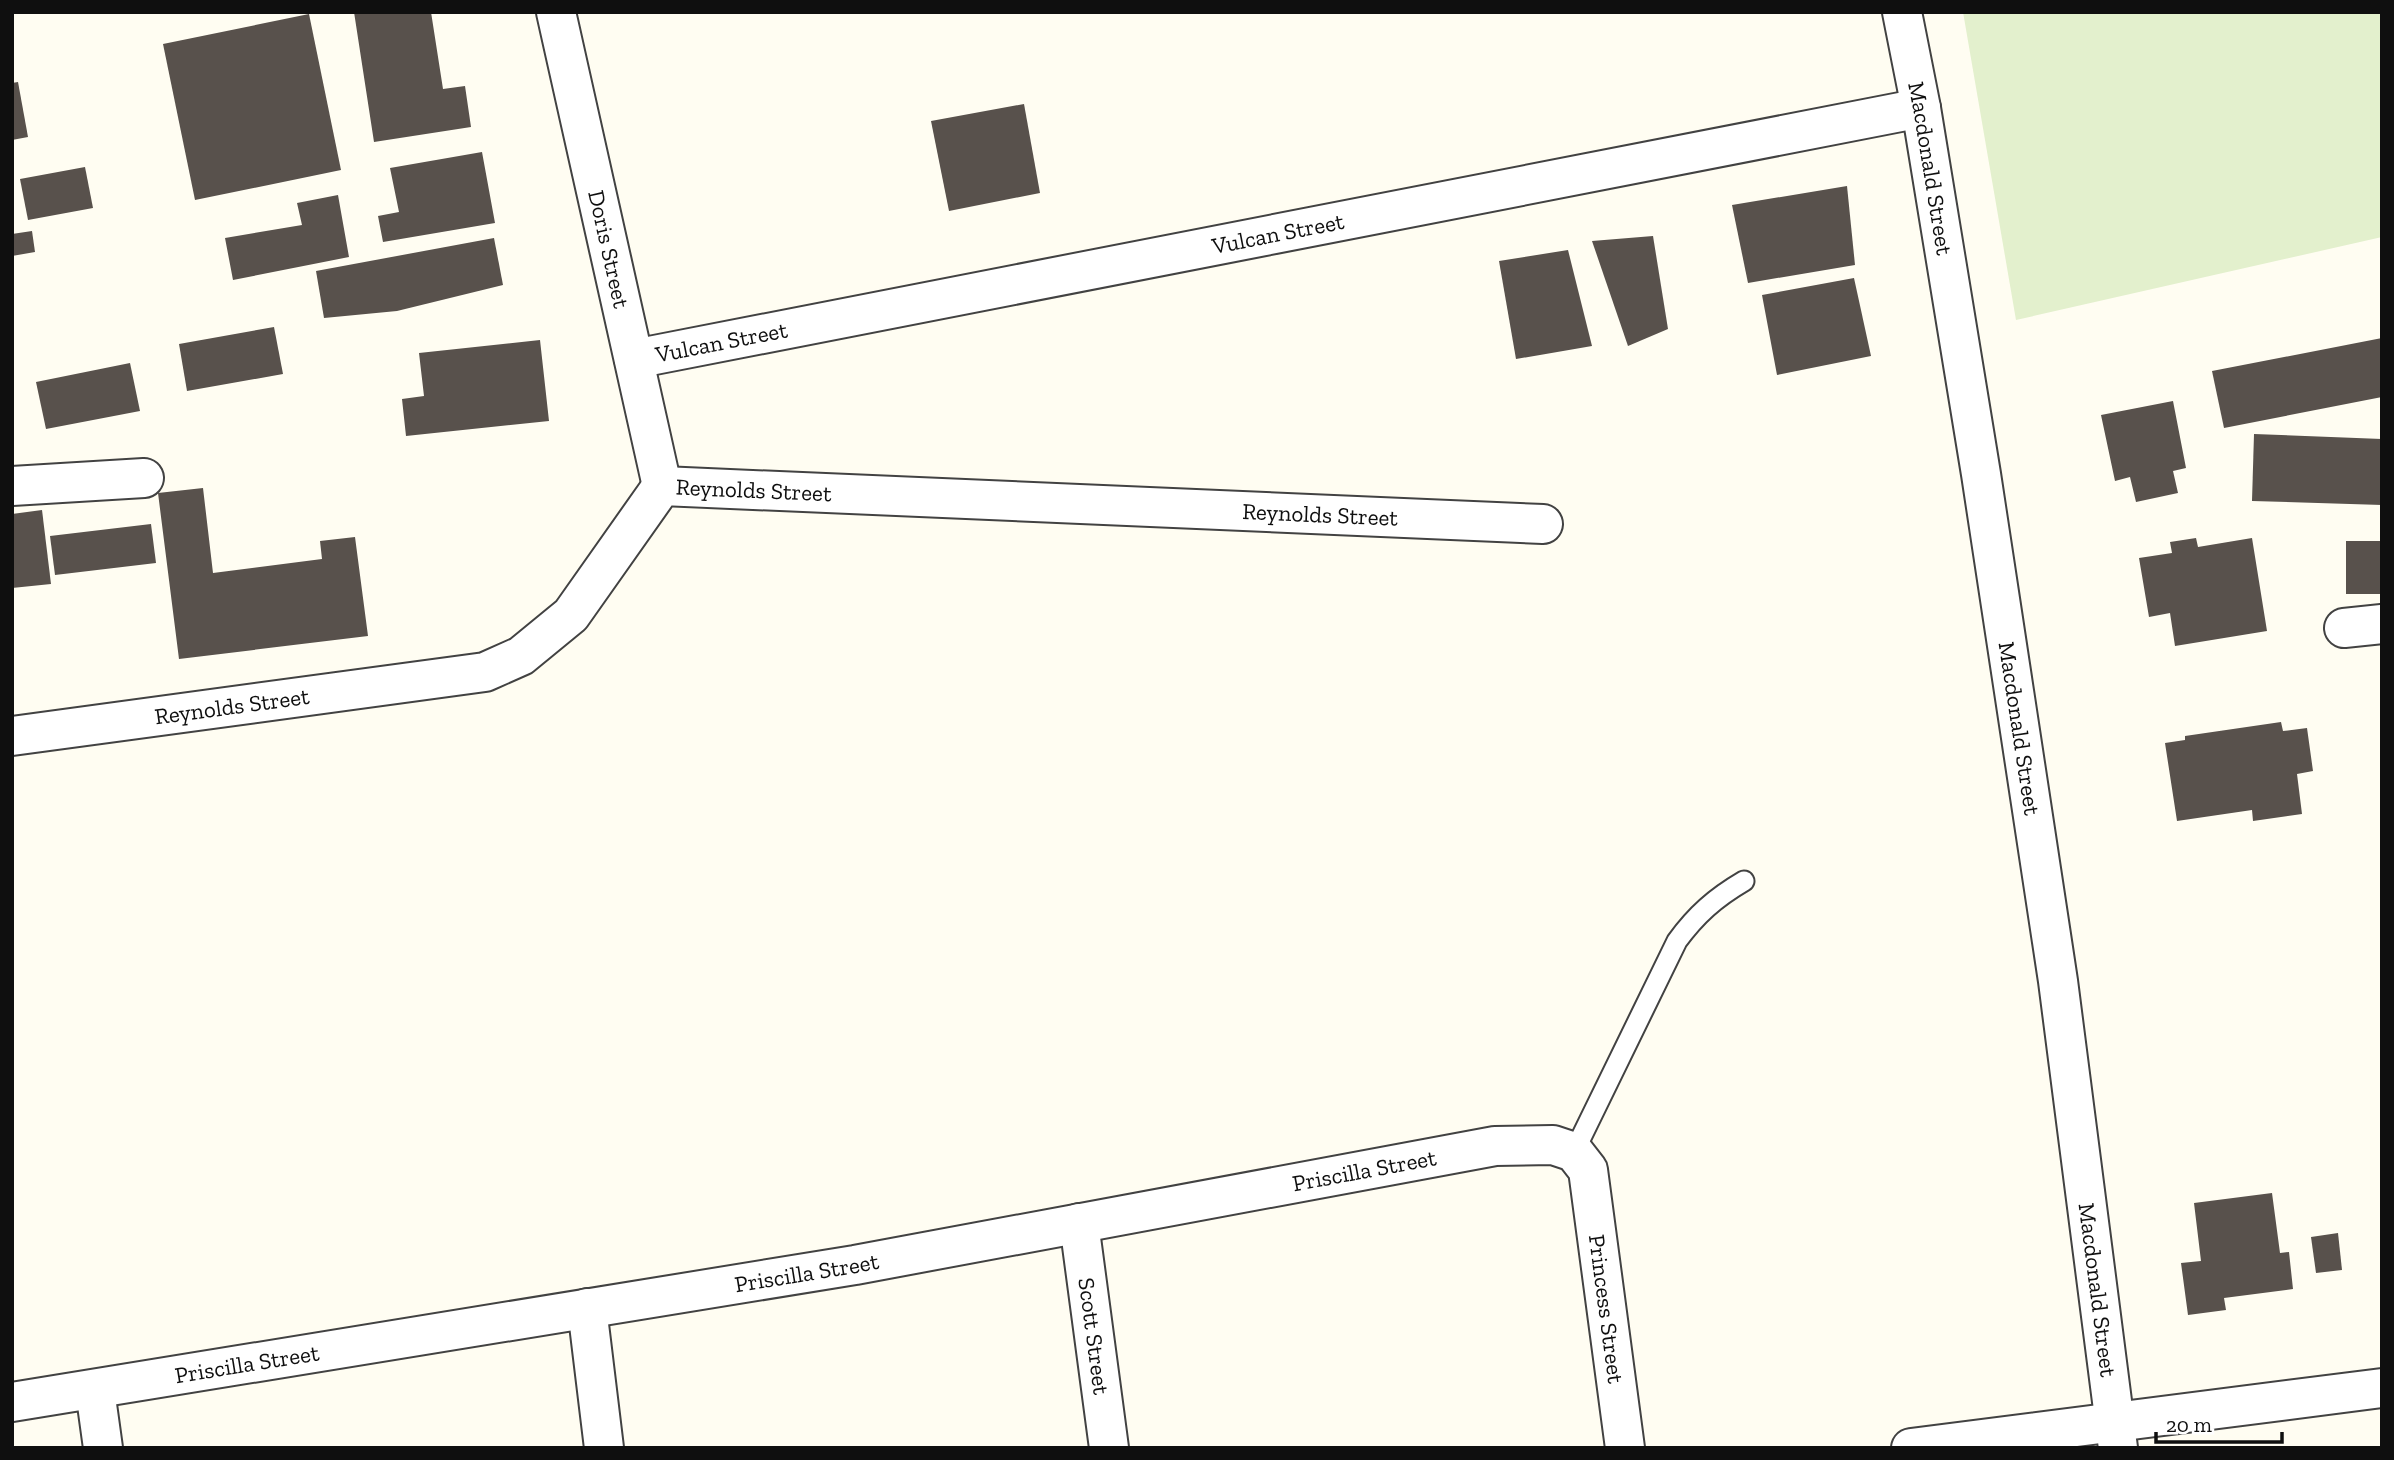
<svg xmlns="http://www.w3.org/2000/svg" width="2394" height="1460" viewBox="0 0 2394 1460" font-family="'Zilla Slab',serif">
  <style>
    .pitch { fill: #e3f0cd }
    .building { fill: #58514c }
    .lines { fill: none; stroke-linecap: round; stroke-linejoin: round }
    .lane-casing { stroke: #424242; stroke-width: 23 }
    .street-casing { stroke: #424242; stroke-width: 42 }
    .lane { stroke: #fff; stroke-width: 19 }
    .street { stroke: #fff; stroke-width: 38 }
    .labels { text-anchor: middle; stroke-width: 7; stroke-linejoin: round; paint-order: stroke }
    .street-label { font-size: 23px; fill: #0f0f0f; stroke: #fff }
  </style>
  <rect width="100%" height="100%" fill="#fffdf2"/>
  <path class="pitch" d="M1963 12H2382V237L2016 320Z"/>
  <g class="building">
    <path d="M354 12H431L443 89 465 86 471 127 374 142Z"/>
    <path d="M309 14 341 170 195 200 163 44Z"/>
    <path d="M18 82 28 137 12 140V83Z"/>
    <path d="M1024 104 1040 193 949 211 931 121Z"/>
    <path d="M482 152 495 223 383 242 378 216 399 212 390 168Z"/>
    <path d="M85 167 93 208 28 220 20 179Z"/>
    <path d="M1847 186 1855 265 1748 283 1732 205Z"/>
    <path d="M338 195 349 257 233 280 225 238 302 225 297 203Z"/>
    <path d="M32 231 35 252 12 256V234Z"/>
    <path d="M1653 236 1668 329 1628 346 1592 241Z"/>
    <path d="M494 238 503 285 397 311 324 318 316 271Z"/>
    <path d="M1568 250 1592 346 1516 359 1499 261Z"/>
    <path d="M1854 278 1871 356 1777 375 1762 295Z"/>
    <path d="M274 327 283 374 187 391 179 344Z"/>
    <path d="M2382 338V397L2224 428 2212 371Z"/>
    <path d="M540 340 549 421 406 436 402 399 424 396 419 353Z"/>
    <path d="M130 363 140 411 46 429 36 382Z"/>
    <path d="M2173 401 2186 468 2173 471 2178 493 2136 502 2130 477 2115 481 2101 415Z"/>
    <path d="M2254 434 2382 439V505L2252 501Z"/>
    <path d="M203 488 213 573 322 559 320 541 355 537 368 636 179 659 158 493Z"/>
    <path d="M42 510 51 584 12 588V514Z"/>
    <path d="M151 524 156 563 55 575 50 536Z"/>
    <path d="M2196 538 2198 547 2252 538 2267 631 2175 646 2170 613 2149 617 2139 558 2172 553 2170 542Z"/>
    <rect x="2346" y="541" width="36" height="53"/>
    <path d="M2281 722 2283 731 2307 728 2313 771 2297 774 2302 814 2253 821 2252 810 2177 821 2165 743 2185 740V736Z"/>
    <path d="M2272 1193 2280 1253 2289 1252 2293 1289 2224 1298 2226 1310 2188 1315 2181 1263 2201 1261 2194 1203Z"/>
    <path d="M2338 1233 2342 1270 2316 1273 2311 1237Z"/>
  </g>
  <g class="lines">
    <g class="lane-casing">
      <path id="lane" d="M1574 1152 1677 941C1696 915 1715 898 1744 881"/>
    </g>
    <g class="street-casing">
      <g id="street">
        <path id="s1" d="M556 12 662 486"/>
        <path id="s2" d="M1902 12 1921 108 1981 474 2058 981 2118 1448"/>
        <path id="s3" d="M634 359 1921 108"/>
        <path d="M12 486 144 478"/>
        <path d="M2344 628 2382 624"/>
        <path id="s4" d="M12 736 485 672 521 656 571 615 662 486 1543 524"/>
        <path id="s5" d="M1079 1223 1109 1448"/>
        <path d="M587 1308 604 1448"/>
        <path d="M95 1390 103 1448"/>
        <path id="s6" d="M12 1402 855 1265 1495 1146 1553 1145 1574 1152 1588 1170 1625 1448"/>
        <path d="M1911 1448 2382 1388"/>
      </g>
    </g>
    <use href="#lane" class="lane"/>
    <use href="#street" class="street"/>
  </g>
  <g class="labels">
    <g class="street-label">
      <text dy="8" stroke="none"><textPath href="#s2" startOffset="159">Macdonald Street</textPath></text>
      <text dy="8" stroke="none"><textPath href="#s3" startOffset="656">Vulcan Street</textPath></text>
      <text dy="8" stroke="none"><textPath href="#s1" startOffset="243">Doris Street</textPath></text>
      <text dy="8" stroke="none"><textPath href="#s3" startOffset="89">Vulcan Street</textPath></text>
      <text dy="8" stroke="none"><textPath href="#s4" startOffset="831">Reynolds Street</textPath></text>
      <text dy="8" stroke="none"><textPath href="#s4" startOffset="1398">Reynolds Street</textPath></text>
      <text dy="8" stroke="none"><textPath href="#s4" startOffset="222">Reynolds Street</textPath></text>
      <text dy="8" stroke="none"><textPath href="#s2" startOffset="726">Macdonald Street</textPath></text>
      <text dy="8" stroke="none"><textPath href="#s6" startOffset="1372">Priscilla Street</textPath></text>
      <text dy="8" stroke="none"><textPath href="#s6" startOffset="805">Priscilla Street</textPath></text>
      <text dy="8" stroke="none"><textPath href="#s2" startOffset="1293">Macdonald Street</textPath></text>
      <text dy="8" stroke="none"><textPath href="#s6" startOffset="1748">Princess Street</textPath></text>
      <text dy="8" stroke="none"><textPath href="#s5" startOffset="114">Scott Street</textPath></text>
      <text dy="8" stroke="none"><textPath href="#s6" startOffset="238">Priscilla Street</textPath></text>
    </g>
  </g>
  <rect width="2394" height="1460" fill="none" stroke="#0f0f0f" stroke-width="28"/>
  <path d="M2156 1432v10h126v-10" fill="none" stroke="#0f0f0f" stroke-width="3.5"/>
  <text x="2166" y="1432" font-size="21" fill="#0f0f0f" stroke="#ffffff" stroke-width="5" paint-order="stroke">20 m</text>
</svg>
